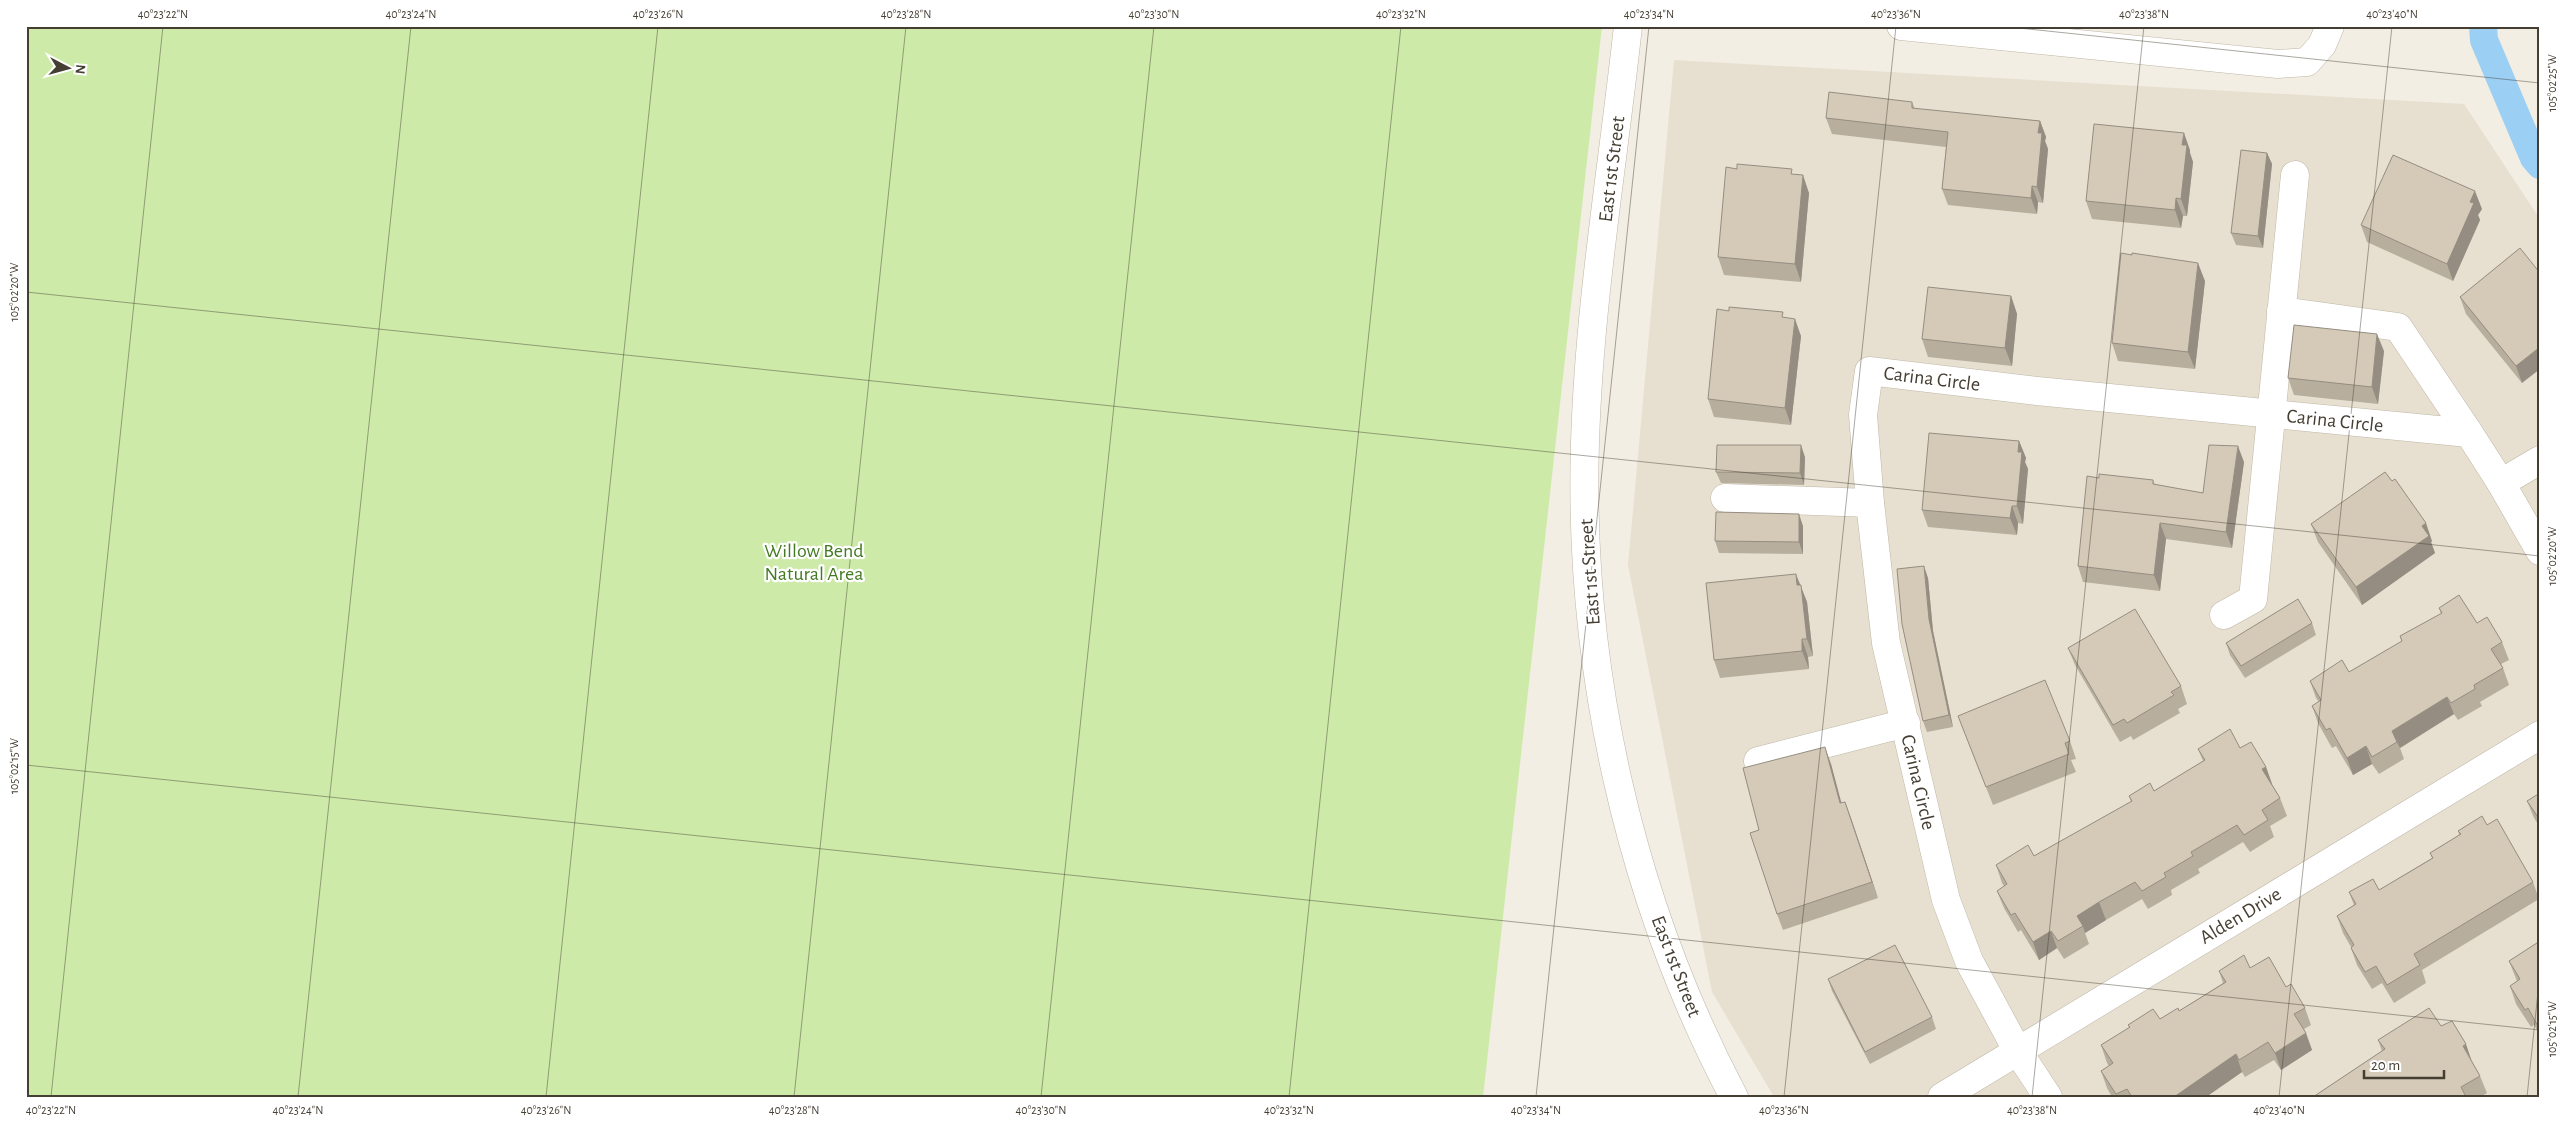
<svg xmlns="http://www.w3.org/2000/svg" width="2566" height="1123" viewBox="0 0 2566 1123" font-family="'Alegreya Sans',sans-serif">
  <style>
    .residential { fill: #e7e0d1 }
    .green { fill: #cdeaa9 }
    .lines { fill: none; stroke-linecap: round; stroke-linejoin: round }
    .canal { stroke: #9bcff4; stroke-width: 28 }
    .minor-casing { stroke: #bfb6a6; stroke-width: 29 }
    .tertiary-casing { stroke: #bfb6a6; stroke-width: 29 }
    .minor { stroke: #fff; stroke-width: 28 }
    .tertiary { stroke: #fff; stroke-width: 28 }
    .wall { fill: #b7ae9e }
    .shaded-wall { fill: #958d81 }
    .building { fill: #d5cab8; stroke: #958d81 }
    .ticks { fill: none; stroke: #453e33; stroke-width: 1; stroke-opacity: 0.45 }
    .labels { text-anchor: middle; stroke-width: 4.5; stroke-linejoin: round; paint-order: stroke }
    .street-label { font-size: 20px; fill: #453e33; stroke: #fff }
    .park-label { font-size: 20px; fill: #447a23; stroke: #fff }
    .neatline { fill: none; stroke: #453e33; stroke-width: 2 }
    .ticks-label { font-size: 12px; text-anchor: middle; fill: #453e33 }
  </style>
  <rect width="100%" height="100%" fill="#f3eee3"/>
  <path class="residential" d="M1674 60 2464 104 2540 219V1097H1774L1712 992 1628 565Z"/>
  <path class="green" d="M26 26H1602L1483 1097H26Z"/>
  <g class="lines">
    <path class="canal" d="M2483 26 2484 40 2534 158 2540 165"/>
    <g class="minor-casing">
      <g id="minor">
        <path d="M1901 26 2278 64 2307 62 2322 45 2330 26"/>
        <path d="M2281 311 2398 327 2469 433"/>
        <path d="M2501 483 2540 460"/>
        <path d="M1725 498 1870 503"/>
        <path d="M2224 615 2253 599 2295 175"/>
        <path d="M1758 761 1906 723"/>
        <path d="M1942 1097 2540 735"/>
        <path d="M2048 1097 2017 1050 1969 961 1946 900 1886 643 1870 503 1863 415 1869 371 2037 391 2469 433 2501 483 2540 551"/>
      </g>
    </g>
    <g class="tertiary-casing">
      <path id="tertiary" d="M1628 26C1613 165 1589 304 1585 443 1578 667 1629 899 1734 1097"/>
    </g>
    <use href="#minor" class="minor"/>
    <use href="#tertiary" class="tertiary"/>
  </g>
  <g class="wall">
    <path d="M1912 102 1915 109 2040 121 2046 137 2045 141 2048 149 2043 203 2038 202 2037 214 1948 205 1942 189 1946 147 1832 134 1826 118Z"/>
    <path d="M2190 150V153L2193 162 2187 216H2183L2181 228 2092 219 2086 201Z"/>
    <path d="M2267 153 2272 164 2263 248 2236 245 2231 233Z"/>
    <path d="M1793 174 1809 193 1801 282 1724 275 1718 257Z"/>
    <path d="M2482 209 2478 215 2480 220 2453 281 2367 242 2361 225Z"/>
    <path d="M2520 248 2522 383 2466 314 2460 297Z"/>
    <path d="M2205 281 2195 369 2118 361 2112 343Z"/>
    <path d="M2011 296 2017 314 2012 366 1928 357 1922 339Z"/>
    <path d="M1785 317 1801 336 1791 425 1714 417 1708 399Z"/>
    <path d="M2384 351 2378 404 2294 395 2288 378Z"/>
    <path d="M2019 441 2026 458 2025 462 2028 469 2023 524 2018 523 2017 535 1928 527 1922 510Z"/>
    <path d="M1805 457 1804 485 1721 483 1716 472Z"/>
    <path d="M2244 462 2232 548 2166 539 2160 591 2083 582 2078 566 2099 478 2153 480 2155 485 2203 493Z"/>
    <path d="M2311 524 2432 541 2431 542 2435 553 2362 605 2318 542Z"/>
    <path d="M1803 526V554L1719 553 1715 541Z"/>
    <path d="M1928 578 1933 631 1953 727 1927 732 1923 721Z"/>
    <path d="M1800 585 1807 602 1813 656 1808 657 1809 669 1720 678 1714 660Z"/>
    <path d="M2439 608 2477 623 2502 642 2509 660 2501 664 2503 668 2509 685 2480 702 2482 706 2458 720 2454 714 2400 748 2404 759 2379 774 2372 764 2353 775 2336 746 2332 748 2318 723 2312 706 2319 702 2316 698 2310 681 2349 672 2402 641 2400 636 2441 614Z"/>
    <path d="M2312 623 2316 635 2245 678 2230 655 2226 643Z"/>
    <path d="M2068 648 2181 686 2187 704 2178 709 2180 713 2133 740 2131 736 2120 742 2075 665Z"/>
    <path d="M1958 716 2070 741 2076 759 2071 760 2076 772 1993 805Z"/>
    <path d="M2240 748 2266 767 2272 784 2280 798 2287 816 2270 826 2274 837 2250 852 2243 842 2198 869 2200 873 2171 890 2172 895 2148 909 2142 899 2106 920 2085 933 2089 944 2064 959 2057 948 2039 960 2021 930 2018 932 2004 908 1997 891 2004 886 2002 883 1996 865 2034 856 2131 802 2129 796 2154 791 2203 761 2198 749Z"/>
    <path d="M1831 764 1841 803 1845 802 1878 898 1783 930 1777 914 1759 830Z"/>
    <path d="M2540 793V827L2534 818 2527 801Z"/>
    <path d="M2487 825 2533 882 2539 899 2422 970 2426 983 2394 1003 2382 983 2372 989 2357 965 2351 948V947L2343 933 2337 916 2354 905 2349 892 2379 890 2432 858 2430 853 2459 835 2458 831Z"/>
    <path d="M2540 941V1035L2534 1025 2531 1027 2516 1004 2510 986 2517 981 2509 961Z"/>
    <path d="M2250 968 2286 987 2305 1008 2311 1025 2304 1029 2312 1050 2281 1070 2274 1060 2245 1077 2242 1072 2206 1097H2112L2107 1088 2101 1071 2109 1066 2107 1063 2101 1045 2129 1028 2128 1025 2160 1019 2179 1011 2223 983 2219 971Z"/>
    <path d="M1828 979 1932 1017 1936 1029 1870 1064 1832 991Z"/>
    <path d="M2441 1026 2472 1062 2480 1076 2487 1093 2480 1097H2313L2382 1051 2378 1040Z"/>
  </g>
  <g class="shaded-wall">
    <path d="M2040 121 2046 137 2045 141 2048 149 2043 203 2037 187 2038 133Z"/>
    <path d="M2184 133 2190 150V153L2193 162 2187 216 2181 199 2182 145Z"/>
    <path d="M2267 153 2272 164 2263 248 2258 236Z"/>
    <path d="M1803 175 1809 193 1801 282 1795 264Z"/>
    <path d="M2032 186 2038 202 2037 214 2031 198Z"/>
    <path d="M2475 191 2482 209 2478 215 2480 220 2453 281 2447 264 2470 202Z"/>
    <path d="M2176 198 2183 216 2181 228 2175 210Z"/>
    <path d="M2198 263 2205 281 2195 369 2188 352Z"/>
    <path d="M2011 296 2017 314 2012 366 2005 348Z"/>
    <path d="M1795 319 1801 336 1791 425 1785 408Z"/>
    <path d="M2377 334 2384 351 2378 404 2372 387Z"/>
    <path d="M2540 347V369L2522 383 2516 366Z"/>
    <path d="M2019 441 2026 458 2025 462 2028 469 2023 524 2017 506 2018 452Z"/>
    <path d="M1801 445 1805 457 1804 485 1800 473Z"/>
    <path d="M2238 446 2244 462 2232 548 2226 532Z"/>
    <path d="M2012 506 2018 523 2017 535 2010 518Z"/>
    <path d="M1799 514 1803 526V554L1799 542Z"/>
    <path d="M2160 523 2166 539 2160 591 2154 575Z"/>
    <path d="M2426 523 2432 541 2431 542 2435 553 2362 605 2356 587 2422 526Z"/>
    <path d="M1924 566 1928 578 1933 631 1953 727 1949 715 1929 619Z"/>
    <path d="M1796 574 1807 602 1813 656 1807 639 1797 585Z"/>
    <path d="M1802 639 1808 657 1809 669 1802 651Z"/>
    <path d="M2447 697 2454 714 2400 748 2397 742 2392 731Z"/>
    <path d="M2366 746 2372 764 2353 775 2347 758Z"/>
    <path d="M1825 747 1831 764 1846 820 1840 803Z"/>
    <path d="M2266 767 2272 784 2269 786 2262 769Z"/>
    <path d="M1845 802 1851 818 1878 898 1872 882Z"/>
    <path d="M2099 902 2106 920 2085 933 2083 926 2077 916Z"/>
    <path d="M2051 931 2057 948 2039 960 2033 942Z"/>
    <path d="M2306 1033 2312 1050 2281 1070 2275 1053Z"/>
    <path d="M2466 1044 2472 1062 2463 1046Z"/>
    <path d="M2236 1054 2242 1072 2206 1097H2174Z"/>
  </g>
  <g class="building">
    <path d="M1829 92 1912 102V108L2040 121 2038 133H2042L2037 187 2032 186 2031 198 1942 189 1948 132 1826 118Z"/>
    <path d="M2094 124 2184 133 2182 145H2187L2181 199 2176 198 2175 210 2086 201Z"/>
    <path d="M2241 150 2267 153 2258 236 2231 233Z"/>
    <path d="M2393 155 2475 191 2470 202 2474 203 2447 264 2361 225Z"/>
    <path d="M1737 164 1792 169 1791 174 1803 175 1795 264 1718 257 1726 167 1737 169Z"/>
    <path d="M2520 248 2540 273V347L2516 366 2460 297Z"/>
    <path d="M2121 253 2132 255V253L2198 263 2188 352 2112 343Z"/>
    <path d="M1928 287 2011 296 2005 348 1922 339Z"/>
    <path d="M1729 307 1783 312 1782 317 1795 319 1785 408 1708 399 1717 309 1729 311Z"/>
    <path d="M2294 325 2377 334 2372 387 2288 378Z"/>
    <path d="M1929 433 2019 441 2018 452H2022L2017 506H2012L2010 518 1922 510Z"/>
    <path d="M1717 445H1801L1800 473 1716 472Z"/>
    <path d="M2209 445 2238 446 2226 532 2160 523 2154 575 2078 566 2087 476 2099 478V474L2153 480V484L2203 493Z"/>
    <path d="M2385 472 2392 481 2395 479 2426 523 2422 526 2429 536 2356 587 2311 524Z"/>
    <path d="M1716 512 1799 514V542L1715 541Z"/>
    <path d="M1924 566 1929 619 1949 715 1923 721 1902 624 1897 569Z"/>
    <path d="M1796 574 1797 585H1801L1807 639H1802V651L1714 660 1706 583Z"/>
    <path d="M2459 595 2477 623 2487 617 2502 642 2491 649 2503 668 2474 685 2475 689 2451 703 2447 697 2392 731 2397 742 2372 757 2366 746 2347 758 2330 728 2326 730 2312 706 2321 700 2310 681 2342 660 2349 672 2402 641 2400 636 2442 613 2439 608Z"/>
    <path d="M2298 599 2312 623 2241 666 2226 643Z"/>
    <path d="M2135 609 2181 686 2171 692 2174 695 2127 723 2124 719 2113 725 2068 648Z"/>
    <path d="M2045 680 2070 741 2065 743 2069 754 1986 787 1958 716Z"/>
    <path d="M2230 729 2240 748 2251 742 2266 767 2262 769 2280 798 2262 810 2268 820 2244 835 2237 825 2191 852 2193 856 2164 873 2166 877 2142 891 2135 882 2099 902 2077 916 2083 926 2058 941 2051 931 2033 942 2015 913 2011 915 1997 891 2007 884 1996 865 2028 845 2034 856 2132 801 2129 796 2150 783 2154 791 2205 760 2198 749Z"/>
    <path d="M1825 747 1840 803 1845 802 1872 882 1777 914 1750 833 1759 830 1743 768Z"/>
    <path d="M2540 793V820L2527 801Z"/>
    <path d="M2482 816 2487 825 2497 819 2533 882 2414 954 2420 965 2387 985 2376 966 2365 972 2351 948 2354 945 2337 916 2356 904 2349 892 2373 879 2379 890 2433 858 2430 853 2461 834 2458 831Z"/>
    <path d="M2540 941V1030L2528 1008 2525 1010 2510 986 2520 979 2509 961Z"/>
    <path d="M1895 945 1932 1017 1865 1052 1828 979Z"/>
    <path d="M2244 955 2250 968 2269 957 2286 987 2291 984 2305 1008 2294 1014 2306 1033 2275 1053 2268 1042 2239 1060 2236 1054 2174 1097H2132L2127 1089 2116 1094 2101 1071 2113 1063 2101 1045 2130 1027 2128 1025 2153 1009 2160 1019 2178 1008 2179 1011 2226 982 2219 971Z"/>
    <path d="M2429 1008 2441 1026 2452 1021 2466 1044 2463 1046 2480 1076 2461 1087 2466 1097H2313L2385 1049 2378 1040Z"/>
  </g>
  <path class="ticks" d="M2000 26 2540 83M26 292 2540 556M26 765 2540 1030M51 1097 163 26M298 1097 411 26M546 1097 658 26M794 1097 906 26M1041 1097 1154 26M1289 1097 1401 26M1536 1097 1649 26M1784 1097 1896 26M2032 1097 2144 26M2279 1097 2392 26M2527 1097 2540 973"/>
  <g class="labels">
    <g class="street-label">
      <text transform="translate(1611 169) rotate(-83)" y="7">East 1st Street</text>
      <text transform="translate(1932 378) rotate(7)" y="7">Carina Circle</text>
      <text transform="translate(2335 420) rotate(6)" y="7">Carina Circle</text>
      <text transform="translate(1589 572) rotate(-94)" y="7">East 1st Street</text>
      <text transform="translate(1919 782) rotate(77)" y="7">Carina Circle</text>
      <text transform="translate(2240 915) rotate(-31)" y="7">Alden Drive</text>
      <text transform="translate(1677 966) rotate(69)" y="7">East 1st Street</text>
    </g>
    <g class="park-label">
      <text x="814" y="557">Willow Bend<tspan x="814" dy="23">Natural Area</tspan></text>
    </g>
  </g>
  <rect width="2566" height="1123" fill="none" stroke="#ffffff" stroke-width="55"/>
  <g transform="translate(68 68) rotate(96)" stroke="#ffffff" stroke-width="4" paint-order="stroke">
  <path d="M0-4L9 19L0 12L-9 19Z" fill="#453e33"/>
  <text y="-8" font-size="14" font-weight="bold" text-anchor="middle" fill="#453e33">N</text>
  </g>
  <path d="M2364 1070v8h80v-8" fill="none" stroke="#453e33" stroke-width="2.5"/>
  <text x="2371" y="1070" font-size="15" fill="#453e33" stroke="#ffffff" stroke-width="4" paint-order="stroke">20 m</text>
  <rect x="28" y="28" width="2510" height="1068" class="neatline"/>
  <g class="ticks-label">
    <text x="163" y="18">40°23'22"N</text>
    <text x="411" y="18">40°23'24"N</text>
    <text x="658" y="18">40°23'26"N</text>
    <text x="906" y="18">40°23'28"N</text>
    <text x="1154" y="18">40°23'30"N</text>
    <text x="1401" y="18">40°23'32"N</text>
    <text x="1649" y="18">40°23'34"N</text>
    <text x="1896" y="18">40°23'36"N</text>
    <text x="2144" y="18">40°23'38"N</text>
    <text x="2392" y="18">40°23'40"N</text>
    <text transform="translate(2552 83) rotate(-90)" y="4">105°02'25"W</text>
    <text transform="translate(14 292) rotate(-90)" y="4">105°02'20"W</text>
    <text transform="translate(2552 556) rotate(-90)" y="4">105°02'20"W</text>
    <text transform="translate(14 766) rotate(-90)" y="4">105°02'15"W</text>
    <text transform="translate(2552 1029) rotate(-90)" y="4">105°02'15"W</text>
    <text x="51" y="1114">40°23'22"N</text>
    <text x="298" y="1114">40°23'24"N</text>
    <text x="546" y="1114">40°23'26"N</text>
    <text x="794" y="1114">40°23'28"N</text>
    <text x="1041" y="1114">40°23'30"N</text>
    <text x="1289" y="1114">40°23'32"N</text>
    <text x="1536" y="1114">40°23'34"N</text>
    <text x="1784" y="1114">40°23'36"N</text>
    <text x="2032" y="1114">40°23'38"N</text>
    <text x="2279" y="1114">40°23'40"N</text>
  </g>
</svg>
